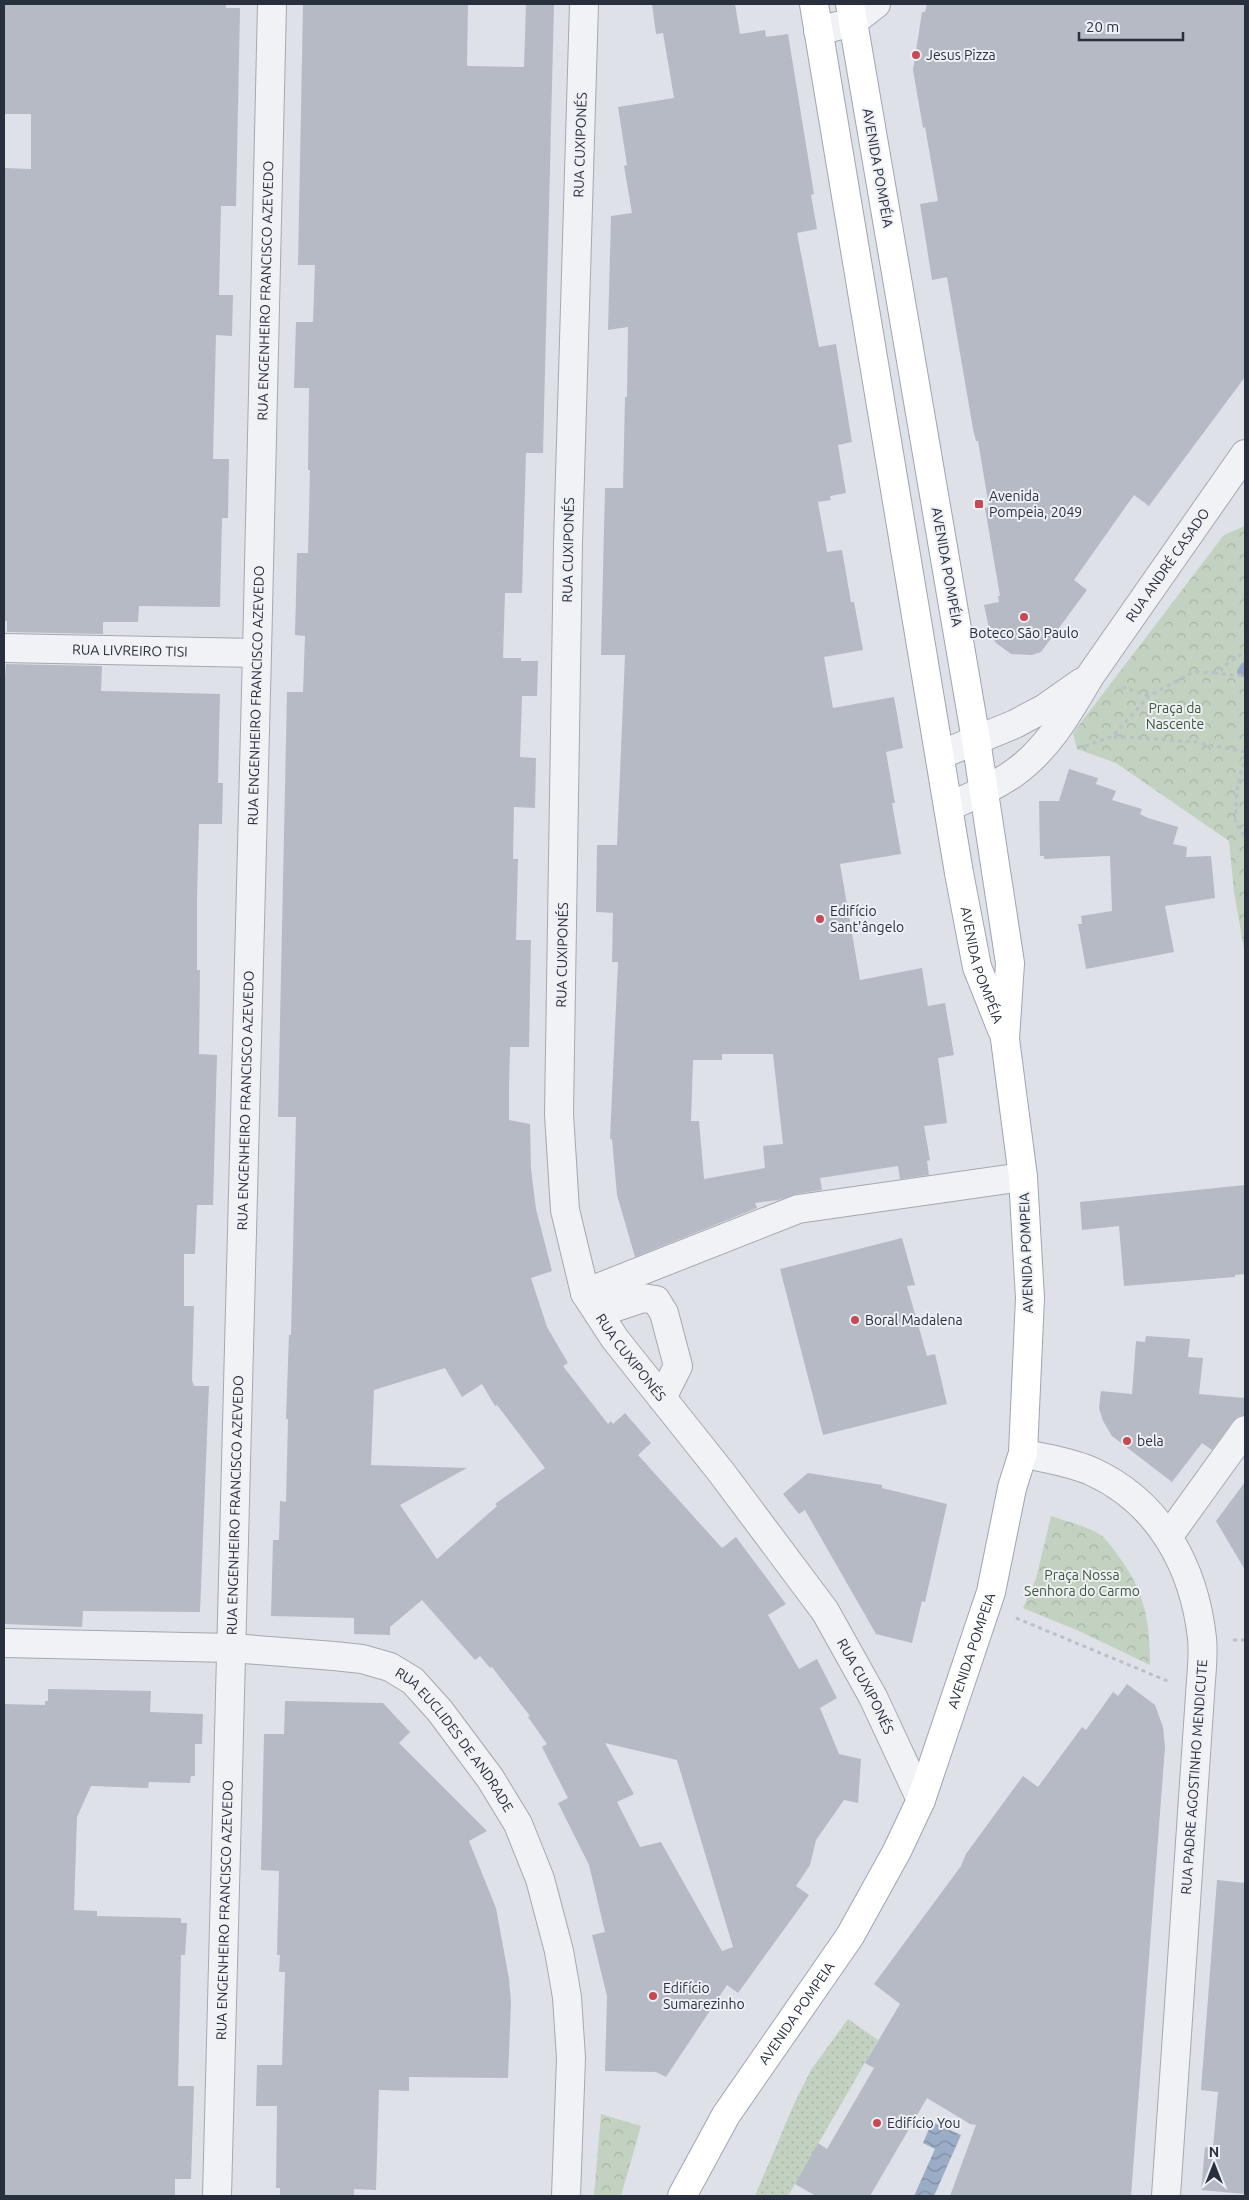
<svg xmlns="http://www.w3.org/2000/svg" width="1249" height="2200" viewBox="0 0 1249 2200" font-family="Ubuntu,sans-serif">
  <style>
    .grass { fill: url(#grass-dots) }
    .park { fill: url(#park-crowns) }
    .water { fill: url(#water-waves) }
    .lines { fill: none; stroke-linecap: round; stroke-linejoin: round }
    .stream { stroke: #9badc6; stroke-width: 10 }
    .building { fill: #b6bac4; fill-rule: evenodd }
    .minor-casing { stroke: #a4a8b1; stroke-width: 30 }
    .major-casing { stroke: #9ea5b2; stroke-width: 30 }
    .path { stroke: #bdbfc6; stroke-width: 3; stroke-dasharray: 4 4; stroke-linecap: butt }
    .minor { stroke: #f1f2f6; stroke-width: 28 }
    .major { stroke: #fff; stroke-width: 28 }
    .poi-dot { fill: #c74954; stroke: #eef0f5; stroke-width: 2 }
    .labels { text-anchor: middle; stroke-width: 4; stroke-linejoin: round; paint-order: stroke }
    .poi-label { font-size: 14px; fill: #282f3d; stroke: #eef0f5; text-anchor: start }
    .street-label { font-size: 14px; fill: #282f3d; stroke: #eef0f5 }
    .park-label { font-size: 14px; fill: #3b5836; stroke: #eef0f5 }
  </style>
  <defs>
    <pattern id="grass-dots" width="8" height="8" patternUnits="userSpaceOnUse" patternTransform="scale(1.25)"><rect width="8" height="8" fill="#c3d1c0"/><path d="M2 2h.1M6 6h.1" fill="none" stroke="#a8b4a6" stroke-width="1.8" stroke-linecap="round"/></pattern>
    <pattern id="park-crowns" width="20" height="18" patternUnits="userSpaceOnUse" patternTransform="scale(1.25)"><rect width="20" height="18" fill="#c3d1c0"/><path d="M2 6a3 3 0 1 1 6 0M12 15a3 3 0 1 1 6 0" fill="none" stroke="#a8b4a6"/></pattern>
    <pattern id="water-waves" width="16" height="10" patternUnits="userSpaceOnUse" patternTransform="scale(1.25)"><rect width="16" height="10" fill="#9badc6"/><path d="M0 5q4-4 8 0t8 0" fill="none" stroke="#7e8da2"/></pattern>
  </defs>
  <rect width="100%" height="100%" fill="#dee1e7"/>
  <path class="grass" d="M848 2019 878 2040 788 2196H755L794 2104 811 2070Z"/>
  <g class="park">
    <path d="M1245 526V955L1234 892 1229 841 1116 763 1077 749 1073 733 1224 535Z"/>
    <path d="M1051 1516C1068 1522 1088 1526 1102 1536 1108 1541 1114 1550 1119 1557 1145 1592 1150 1622 1150 1665L1079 1631 1023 1608 1036 1579Z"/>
    <path d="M601 2114 641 2126 621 2196H594Z"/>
  </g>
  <path class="water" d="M932 2122 961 2135 934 2196H914L935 2149 923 2143Z"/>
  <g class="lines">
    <path class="stream" d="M1242 672 1245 667"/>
  </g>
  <g class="building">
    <path d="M4 4H226V8H240L236 206H221L219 295H233L232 336 216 335 213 459H229L228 518H222L220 607 139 606 138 622H103V634L7 632V621H4V168L31 169V114H4Z"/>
    <path d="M303 4H468L467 66 524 67 526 4H554L543 453H526L522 593H505L503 658H521V661H538L537 696H522L520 757 536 758 535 808 514 807 513 859H518L516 940H531L529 1047H510L509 1086V1120L530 1124 531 1169 536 1209 552 1271 531 1278 547 1327 568 1363 563 1366 608 1424 611 1421 613 1424 625 1413 651 1443 638 1455 722 1548 736 1537 786 1604 768 1615 799 1669 817 1659 837 1698 820 1708 839 1754 861 1759 858 1803 844 1800 816 1840 810 1865 796 1886 809 1895 738 1993 727 1985 666 2077 656 2072 605 2071 607 1996 592 1935 605 1932 589 1865 558 1803 568 1798 542 1747 547 1744 528 1717 530 1716 492 1667 490 1668 480 1656 475 1660 422 1600 390 1627V1635L354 1634V1618L271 1616 273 1540H279L280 1501 286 1502 288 1419H286L289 1335H291L296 1117H278L287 692H303L305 636 295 635 297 553H308L310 470H308L309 388H294L296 322H313L315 265H298ZM445 1368 462 1397 482 1384 495 1406 497 1405 545 1468 495 1504 497 1506 437 1559 400 1505 467 1468 371 1465 374 1390ZM605 1743 677 1760 733 1947 722 1951 661 1842 640 1847 617 1802 634 1794Z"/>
    <path d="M652 4H735L740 34 765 30 766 37 788 34 814 194 811 195 817 229 797 233 819 347 836 344 852 442 838 445 846 493 830 496 831 500 818 502 827 552 842 550 851 602H854L863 650 824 657 833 708 894 697 903 748 886 752 895 803H892L901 854 840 864 860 980 922 968 928 1006 945 1003 954 1055 938 1058 947 1123 924 1126 930 1160 927 1161 929 1175 900 1179 898 1166 820 1178 822 1190 796 1194 778 1200 755 1203 757 1208 635 1257 617 1195 612 1139H610L618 962H612L613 913 596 912 597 845H617L625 655H601L605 488H623L625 397H627L628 327 608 330 611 216 632 213 624 166 627 165 618 107 674 98 663 33 656 34ZM722 1054H773L783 1144 763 1146 765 1168 704 1179 699 1121H691L693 1060H722Z"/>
    <path d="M927 4H1245V377L1149 506 1134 495 1074 580 1087 590 1041 652 1032 655 1011 654 996 643 990 633 984 605 999 602 998 596H1000L985 508 989 507 978 441H976L973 429 947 277 932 280 920 204 938 201 925 127 923 128 913 70 922 12H925Z"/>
    <path d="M6 664 102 666 101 691 220 694 218 783H223L222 824H199L197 897V970H200L199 1054 217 1055 213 1205H197L195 1254H184V1306H194L192 1380 194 1386H209L200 1612 83 1611 82 1627 4 1624V688Z"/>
    <path d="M1069 769 1098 778 1096 784 1116 791 1112 800 1142 809 1140 814 1148 818 1178 827 1173 844 1187 847 1186 857 1211 856 1215 898 1165 906 1174 952 1086 969 1078 924H1082L1081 916 1112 911 1110 856 1044 859V856H1040L1039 801H1059Z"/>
    <path d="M1245 1185V1274L1235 1275V1277L1124 1286 1119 1226 1082 1230 1080 1202Z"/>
    <path d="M902 1238 915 1285 907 1286 927 1356 935 1354 947 1404 823 1435 780 1269Z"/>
    <path d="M1146 1336 1190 1339 1188 1357 1203 1358 1199 1394 1245 1398V1415L1238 1416 1233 1421 1212 1450 1202 1443 1172 1482 1112 1436 1103 1421 1099 1408 1101 1391 1132 1394 1136 1341 1145 1342Z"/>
    <path d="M808 1473 882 1485V1488L947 1504 925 1602 922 1601 912 1643 876 1634 805 1510 799 1514 783 1494Z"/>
    <path d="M1245 1482V1570L1216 1521Z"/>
    <path d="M1127 1684 1155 1705 1163 1727 1165 1747 1131 2196H950L976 2125 970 2124 927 2098 870 2196H816L795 2184 818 2143 827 2149 874 2068 865 2063 900 2004 874 1984 961 1866 966 1854 1023 1776 1038 1787 1082 1727 1086 1730 1113 1692 1118 1696Z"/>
    <path d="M48 1689 151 1691 150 1712 203 1714 202 1744H195V1776H191L190 1783 149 1782 148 1788 91 1786 77 1817 74 1910 97 1911V1916L181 1918V1923H187L185 1955H181L178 2086H194L191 2179H175V2196H4V1704L45 1705V1701H48Z"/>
    <path d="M285 1701 383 1703 410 1732 399 1743 487 1831 469 1841 496 1908 509 1979 511 2002 508 2078 409 2077V2091L379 2090 376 2190 354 2189V2196H280V2188H276L277 2106H256L257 2065H282L285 1972H279L280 1955H277L279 1871 261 1870 264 1734H284Z"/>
    <path d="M1217 1880 1245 1883V2194L1201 2190 1205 2147 1213 2148 1218 2092 1201 2090Z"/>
  </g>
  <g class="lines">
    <g class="minor-casing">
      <g id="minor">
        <path id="s1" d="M584 4 568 543 559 1114 565 1210 585 1293 615 1339 721 1472 825 1611 873 1697 921 1800"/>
        <path d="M818 31 853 22 876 4"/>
        <path id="s2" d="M4 648 257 653"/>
        <path d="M940 755 1015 724 1045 708 1082 682"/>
        <path id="s3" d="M948 807C970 797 993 788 1014 773 1048 749 1069 712 1090 676L1245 454"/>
        <path d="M585 1293 798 1209 1023 1177"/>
        <path d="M598 1313 643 1298 656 1300 664 1313 678 1366 662 1398"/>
        <path d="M1023 1453C1046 1459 1072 1462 1093 1472 1160 1503 1194 1567 1202 1638 1204 1656 1201 1676 1200 1695L1166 2196"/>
        <path d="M1168 1537 1245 1430"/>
        <path id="s4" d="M4 1643 232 1648 334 1656 362 1659 390 1667 413 1681 440 1711 490 1778 518 1824 540 1879 559 1951 567 1997 571 2058 566 2196"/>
        <path id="s5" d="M217 2196 257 653 272 4"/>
      </g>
    </g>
    <g class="major-casing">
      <g id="major">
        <path id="s6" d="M814 4 959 873 977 967 1002 1030"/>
        <path id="s7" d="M682 2196 726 2115 850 1936 897 1851 921 1800 991 1592 1012 1488 1023 1453 1030 1298 1023 1177 1005 1039 1010 963 976 740 850 4"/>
      </g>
    </g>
    <g class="path">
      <path d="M1214 673 1245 676"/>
      <path d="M1122 687 1149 696"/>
      <path d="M1114 736 1195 742 1245 752"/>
      <path d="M1085 746 1113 736 1149 696 1193 672 1213 673 1245 652"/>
      <path d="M1245 755 1237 789 1235 822 1245 837"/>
      <path d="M1016 1618 1170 1682"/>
      <path d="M1233 1640H1245"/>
    </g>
    <use href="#minor" class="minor"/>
    <use href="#major" class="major"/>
  </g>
  <g class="poi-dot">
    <circle cx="916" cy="55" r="5"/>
    <rect x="974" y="499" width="10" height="10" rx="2.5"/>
    <circle cx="1024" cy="617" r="5"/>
    <circle cx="820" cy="919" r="5"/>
    <circle cx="855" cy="1320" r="5"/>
    <circle cx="1127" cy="1441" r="5"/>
    <circle cx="653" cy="1996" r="5"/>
    <circle cx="877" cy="2123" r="5"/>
  </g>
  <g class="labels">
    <g class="poi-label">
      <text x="926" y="60">Jesus Pizza</text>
      <text x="989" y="501">Avenida<tspan x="989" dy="16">Pompeia, 2049</tspan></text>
      <text x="1024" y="638" text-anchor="middle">Boteco São Paulo</text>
      <text x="830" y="916">Edifício<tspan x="830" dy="16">Sant'ângelo</tspan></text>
      <text x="865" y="1325">Boral Madalena</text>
      <text x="1137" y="1446">bela</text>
      <text x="663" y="1993">Edifício<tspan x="663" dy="16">Sumarezinho</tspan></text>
      <text x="887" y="2128">Edifício You</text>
    </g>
    <g class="street-label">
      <text transform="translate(580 145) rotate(-88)" y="5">RUA CUXIPONÉS</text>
      <text transform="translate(878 168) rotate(80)" y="5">AVENIDA POMPÉIA</text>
      <text dy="5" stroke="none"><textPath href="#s5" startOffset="1906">RUA ENGENHEIRO FRANCISCO AZEVEDO</textPath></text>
      <text transform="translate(568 550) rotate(-89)" y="5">RUA CUXIPONÉS</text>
      <text dy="5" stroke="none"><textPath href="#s3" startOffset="334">RUA ANDRÉ CASADO</textPath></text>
      <text transform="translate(947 567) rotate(80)" y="5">AVENIDA POMPÉIA</text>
      <text dy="5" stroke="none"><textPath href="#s2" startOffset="126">RUA LIVREIRO TISI</textPath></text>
      <text dy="5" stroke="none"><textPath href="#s5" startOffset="1501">RUA ENGENHEIRO FRANCISCO AZEVEDO</textPath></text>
      <text transform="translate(562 955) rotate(-89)" y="5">RUA CUXIPONÉS</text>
      <text dy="5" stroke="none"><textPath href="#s6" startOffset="976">AVENIDA POMPÉIA</textPath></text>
      <text dy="5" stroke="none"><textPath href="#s5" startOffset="1096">RUA ENGENHEIRO FRANCISCO AZEVEDO</textPath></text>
      <text transform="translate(1026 1253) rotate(-92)" y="5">AVENIDA POMPEIA</text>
      <text dy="5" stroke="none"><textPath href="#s1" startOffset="1371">RUA CUXIPONÉS</textPath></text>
      <text dy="5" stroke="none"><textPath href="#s5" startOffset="691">RUA ENGENHEIRO FRANCISCO AZEVEDO</textPath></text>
      <text dy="5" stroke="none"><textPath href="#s7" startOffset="621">AVENIDA POMPEIA</textPath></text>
      <text dy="5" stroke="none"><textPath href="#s1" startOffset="1776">RUA CUXIPONÉS</textPath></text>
      <text dy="5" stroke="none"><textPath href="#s4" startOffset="486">RUA EUCLIDES DE ANDRADE</textPath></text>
      <text transform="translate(1194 1777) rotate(-86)" y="5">RUA PADRE AGOSTINHO MENDICUTE</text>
      <text dy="5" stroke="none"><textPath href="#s5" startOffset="286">RUA ENGENHEIRO FRANCISCO AZEVEDO</textPath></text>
      <text dy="5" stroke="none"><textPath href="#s7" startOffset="216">AVENIDA POMPEIA</textPath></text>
    </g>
    <g class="park-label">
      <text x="1175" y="713">Praça da<tspan x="1175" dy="16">Nascente</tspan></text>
      <text x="1082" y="1580">Praça Nossa<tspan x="1082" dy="16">Senhora do Carmo</tspan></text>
    </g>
  </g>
  <rect width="1249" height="2200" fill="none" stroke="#282f3d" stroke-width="10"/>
  <g transform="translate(1214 2165)" stroke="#eef0f5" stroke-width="4" paint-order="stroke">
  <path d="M0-4L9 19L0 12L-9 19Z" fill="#282f3d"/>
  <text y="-8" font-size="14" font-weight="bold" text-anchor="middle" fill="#282f3d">N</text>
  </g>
  <path d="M1079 32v8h104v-8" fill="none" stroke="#282f3d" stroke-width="2.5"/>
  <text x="1086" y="32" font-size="15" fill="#282f3d" stroke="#eef0f5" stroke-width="4" paint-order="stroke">20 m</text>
</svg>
